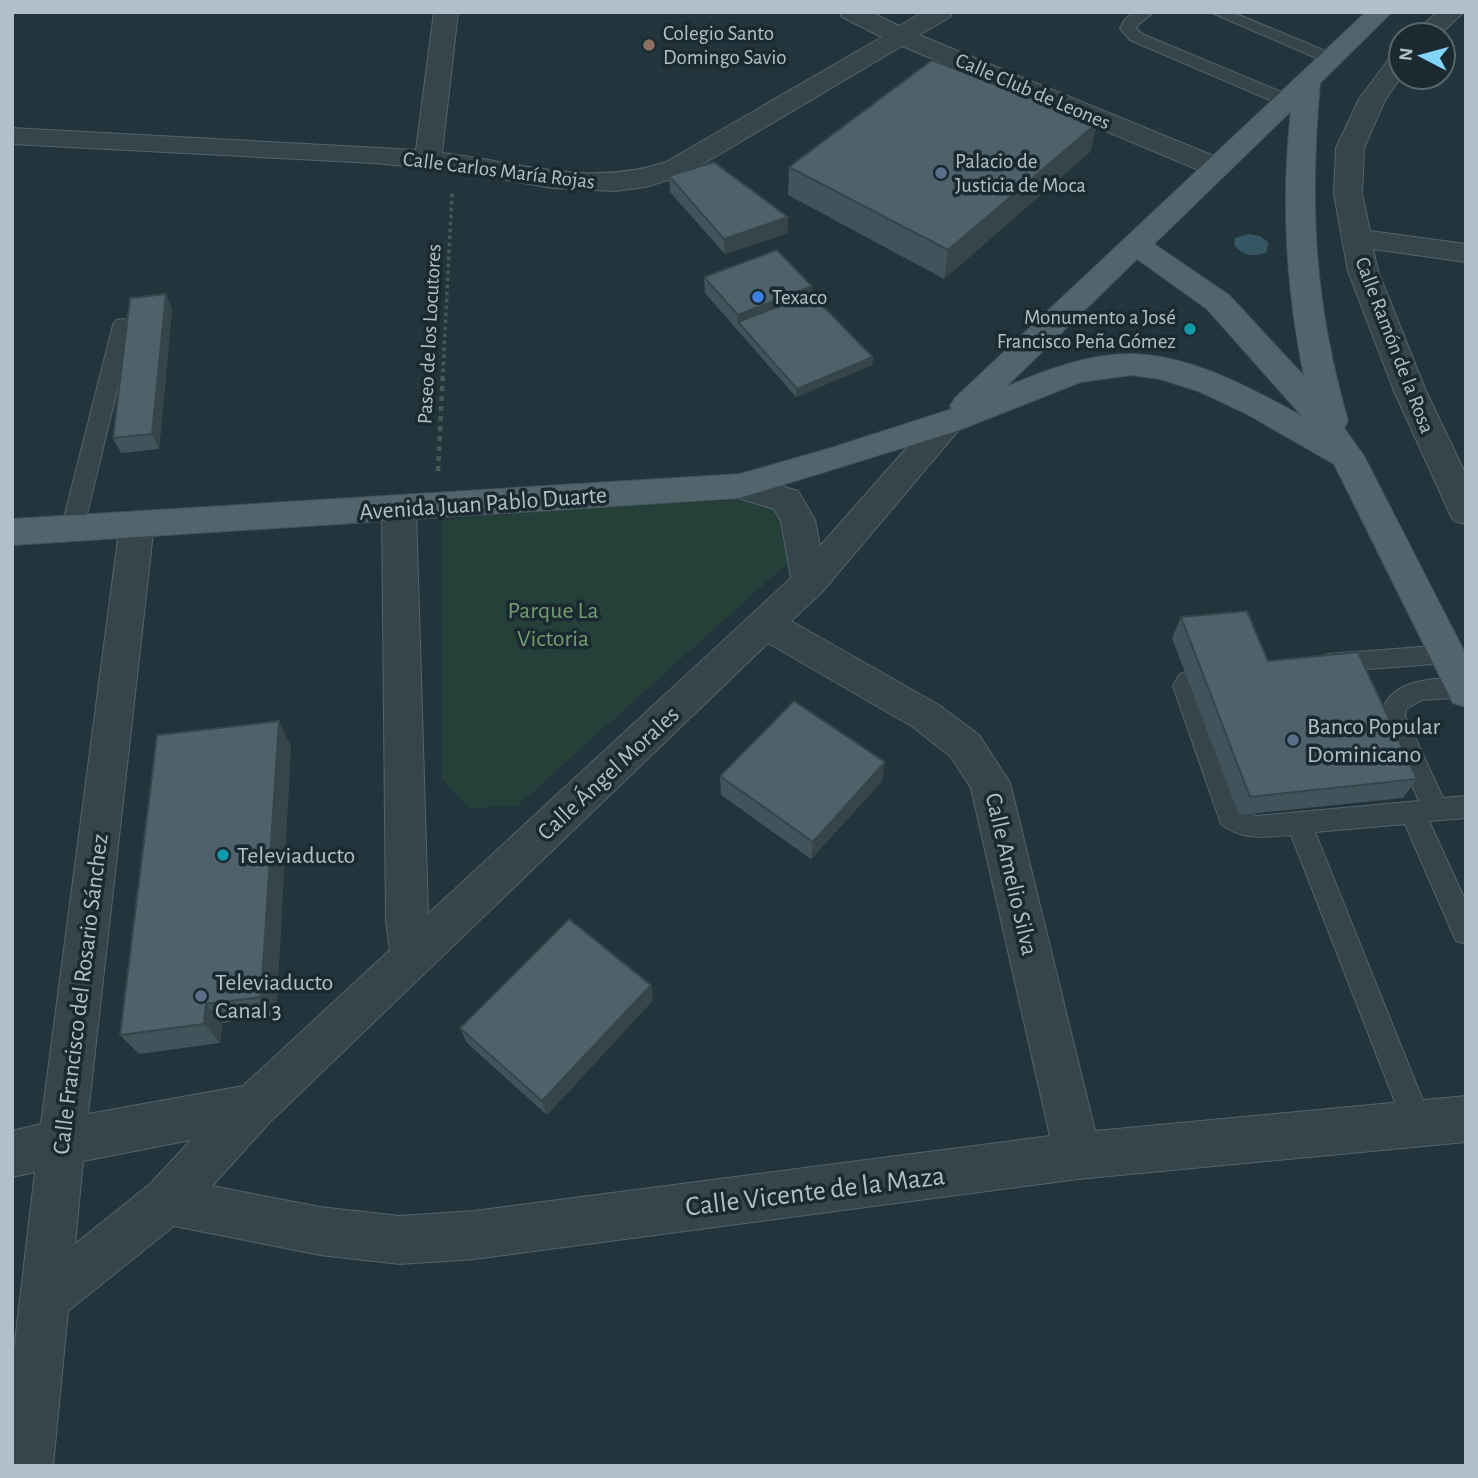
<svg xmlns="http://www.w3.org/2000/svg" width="1478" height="1478" viewBox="0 0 1478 1478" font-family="'Alegreya Sans',sans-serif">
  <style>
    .green { fill: #253f39 }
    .water { fill: #355763 }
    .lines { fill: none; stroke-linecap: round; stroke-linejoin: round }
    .service-casing { stroke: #54636a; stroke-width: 2 }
    .minor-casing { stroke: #54636a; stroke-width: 2 }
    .primary-casing { stroke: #425158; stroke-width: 2 }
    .path-far1 { stroke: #445b56; stroke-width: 3.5; stroke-dasharray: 3.5 3.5; stroke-linecap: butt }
    .path { stroke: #445b56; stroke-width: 4.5; stroke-dasharray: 5 5; stroke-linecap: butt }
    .service { fill: #36454c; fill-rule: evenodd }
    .minor { fill: #36454c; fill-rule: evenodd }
    .primary { fill: #53656c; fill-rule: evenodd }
    .wall { fill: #42545b }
    .shaded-wall { fill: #36454a }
    .building { fill: #4d626a; stroke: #36454a; stroke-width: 2 }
    .education-dot { fill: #8d6e63; stroke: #1b2a30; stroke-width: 2.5 }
    .service-dot { fill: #5c6f8a; stroke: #1b2a30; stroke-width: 2.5 }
    .shop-dot { fill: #3f7fe0; stroke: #1b2a30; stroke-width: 2.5 }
    .culture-dot { fill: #0f9aa8; stroke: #1b2a30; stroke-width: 2.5 }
    .labels { text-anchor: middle; stroke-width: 7; stroke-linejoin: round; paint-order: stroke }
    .far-poi-label { font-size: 21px; fill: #b1c0c8; stroke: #1b2a30; text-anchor: start }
    .far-street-label { font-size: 21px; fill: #b1c0c8; stroke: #1b2a30 }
    .street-label { font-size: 24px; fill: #b1c0c8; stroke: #1b2a30 }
    .park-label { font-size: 24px; fill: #729e6f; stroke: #1b2a30 }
    .poi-label { font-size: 24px; fill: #b1c0c8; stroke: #1b2a30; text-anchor: start }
    .near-street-label { font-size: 28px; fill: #b1c0c8; stroke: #1b2a30 }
  </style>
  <rect width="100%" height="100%" fill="#22353c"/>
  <path class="green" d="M763 499 788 526 791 560 517 806 469 808 442 779 441 520 602 507Z"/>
  <path class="water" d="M1249 234 1260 236 1268 242 1267 252C1255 258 1242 255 1234 245L1235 238Z"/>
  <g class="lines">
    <g class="service-casing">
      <g id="service">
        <path d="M1135 12H1154L1138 25 1136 28 1142 34 1291 96 1293 100 1285 105 1279 104 1130 40 1120 28 1125 19Z"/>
        <path d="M1210 12H1232L1335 55 1337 58 1335 61H1323Z"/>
        <path d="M123 319 130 320 133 325 83 530 80 536 72 538 64 536 61 530 113 325 116 320Z"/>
        <path d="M1447 645 1455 647 1459 654 1455 661 1447 663 1329 672 1321 670 1317 663 1321 656 1329 654Z"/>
        <path d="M1188 671 1196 674 1200 681 1197 687 1240 809 1256 816 1419 801 1381 716C1387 679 1435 677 1466 679V697L1422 700 1406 709 1405 716 1443 798 1466 796V818L1429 821 1466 902V944L1456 941 1405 824 1315 832 1432 1123 1427 1133 1417 1137 1407 1133 1291 835C1265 837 1242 841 1221 824L1173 686 1180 674Z"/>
      </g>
    </g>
    <g class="minor-casing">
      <g id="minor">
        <path d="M434 12H458L442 153C520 162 589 188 666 162L882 37 842 17 839 12H871L899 26 923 12H953L950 17 919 35 1226 161 1230 167 1226 173 1216 175 1206 173 902 46 686 174 646 187 615 191 552 188 457 171 374 163 12 144V128L416 150Z"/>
        <path d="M1437 12H1464L1439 35H1412Z"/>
        <path d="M1401 52V77L1385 100 1364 148 1362 194 1370 231 1466 244V262L1373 249 1378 271 1426 391 1466 475V524L1454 521 1449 512 1394 391 1348 271 1334 194 1336 148 1359 99 1392 55Z"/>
        <path d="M946 413 957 416 962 424 957 432 822 592 791 621 939 705 979 735 1010 783 1095 1131 1466 1096V1142L1078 1179 474 1259 400 1264 320 1255 174 1226 68 1311 53 1466H12V1367L35 1172 12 1177V1131L41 1124 120 524 125 515 137 511 149 515 154 524 88 1114 243 1086 390 950 386 920 382 510 387 501 399 498 411 501 416 510 428 914 791 578 781 521 774 509 728 495 723 486 728 477 740 474 798 491 815 520 820 546 935 416ZM768 643 913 727 951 757 971 788 1050 1136 474 1211 400 1216 320 1207 212 1186 270 1122ZM191 1140 150 1184 75 1244 83 1161Z"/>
      </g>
    </g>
    <g class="primary-casing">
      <path id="primary" d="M1366 12H1392L1320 83C1309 205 1314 303 1348 421L1344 428 1364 456 1466 655V707L1453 703 1334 464 1245 413 1198 391 1160 379 1131 375 1081 382 954 432 740 498 12 545V519L740 474 831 448 952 409 950 406 955 398ZM1291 111C1281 201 1286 288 1304 376L1229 295 1154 244ZM1137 259 1207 309 1302 416C1251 388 1191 355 1131 354 1088 354 1045 370 1006 387Z"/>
    </g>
    <path class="path-far1" d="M443 372 452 193"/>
    <path class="path" d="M438 471 443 371"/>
    <use href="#service" class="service"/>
    <use href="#minor" class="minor"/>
    <use href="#primary" class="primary"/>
  </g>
  <g class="wall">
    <path d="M1097 123 1090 152 944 279 788 195 789 167Z"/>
    <path d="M669 176 788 217V233L725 254 670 192Z"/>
    <path d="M704 277 812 286 811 294 873 357 872 365 796 397 705 293Z"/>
    <path d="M166 294 172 310 159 449 121 453 113 438Z"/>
    <path d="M1181 617 1268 661 1417 779 1403 798 1239 815 1172 638Z"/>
    <path d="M291 746 276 1016 222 1023 220 1043 139 1054 120 1035Z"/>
    <path d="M720 776 882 781 811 859 721 795Z"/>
    <path d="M651 985 653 1000 547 1115 467 1043 460 1028Z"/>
  </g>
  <g class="shaded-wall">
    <path d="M1097 123 1090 152 944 279 948 250Z"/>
    <path d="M788 217V233L725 254 724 239Z"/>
    <path d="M812 286 811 301 738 322V330V315Z"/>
    <path d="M166 294 172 310 159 449 152 434Z"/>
    <path d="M873 357 872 365 796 397 797 389Z"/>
    <path d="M279 721 291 746 276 1016 261 997Z"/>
    <path d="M885 762 882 781 811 859 813 842Z"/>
    <path d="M651 985 653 1000 547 1115 542 1101Z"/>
    <path d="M206 1004 222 1023 220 1043 204 1024Z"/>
  </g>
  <g class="building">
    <path d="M932 60 1097 123 948 250 789 167Z"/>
    <path d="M714 162 788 217 724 239 669 176Z"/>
    <path d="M777 250 812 286 738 315 704 277Z"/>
    <path d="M166 294 152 434 113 438 130 298Z"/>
    <path d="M811 294 873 357 797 389 738 322Z"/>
    <path d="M1247 611 1268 661 1358 652 1417 779 1250 797 1181 617Z"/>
    <path d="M794 701 885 762 813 842 720 776Z"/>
    <path d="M279 721 261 997 206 1004 204 1024 120 1035 157 735Z"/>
    <path d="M569 919 651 985 542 1101 460 1028Z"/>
  </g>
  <circle class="education-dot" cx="649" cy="45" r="7"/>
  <g class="service-dot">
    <circle cx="941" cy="173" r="7"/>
    <circle cx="1293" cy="740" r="7"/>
    <circle cx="201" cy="996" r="7"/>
  </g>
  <circle class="shop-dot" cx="758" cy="297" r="7"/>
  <g class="culture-dot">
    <circle cx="1190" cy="329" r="7"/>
    <circle cx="223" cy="855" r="7"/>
  </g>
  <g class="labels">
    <g class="far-poi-label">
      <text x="663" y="40">Colegio Santo<tspan x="663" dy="24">Domingo Savio</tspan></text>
      <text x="955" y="168">Palacio de<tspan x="955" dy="24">Justicia de Moca</tspan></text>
      <text x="772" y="304">Texaco</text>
      <text x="1176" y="324" text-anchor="end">Monumento a José<tspan x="1176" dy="24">Francisco Peña Gómez</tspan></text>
    </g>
    <g class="far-street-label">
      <text transform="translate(1033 91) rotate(23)" y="7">Calle Club de Leones</text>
      <text transform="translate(499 170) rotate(7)" y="7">Calle Carlos María Rojas</text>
      <text transform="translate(429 334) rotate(-87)" y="7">Paseo de los Locutores</text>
      <text transform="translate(1395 345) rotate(69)" y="7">Calle Ramón de la Rosa</text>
    </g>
    <g class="street-label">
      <text transform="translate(483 503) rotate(-4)" y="8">Avenida Juan Pablo Duarte</text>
      <text transform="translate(608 773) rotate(-43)" y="8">Calle Ángel Morales</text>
      <text transform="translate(1012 874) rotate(77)" y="8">Calle Amelio Silva</text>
      <text transform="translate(80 994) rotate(-83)" y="8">Calle Francisco del Rosario Sánchez</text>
    </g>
    <g class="park-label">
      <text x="553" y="618">Parque La<tspan x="553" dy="28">Victoria</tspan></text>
    </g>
    <g class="poi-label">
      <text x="1307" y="734">Banco Popular<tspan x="1307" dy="28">Dominicano</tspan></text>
      <text x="237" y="863">Televiaducto</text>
      <text x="215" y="990">Televiaducto<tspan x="215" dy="28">Canal 3</tspan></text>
    </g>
    <g class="near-street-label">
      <text transform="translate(815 1190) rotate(-7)" y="10">Calle Vicente de la Maza</text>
    </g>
  </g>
  <rect width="1478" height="1478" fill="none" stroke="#b1c0c8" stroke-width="28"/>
  <g transform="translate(1422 56) rotate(276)"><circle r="33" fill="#1b2a30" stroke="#57666d" stroke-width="2"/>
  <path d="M0-5L12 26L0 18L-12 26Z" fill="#83d5fa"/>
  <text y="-10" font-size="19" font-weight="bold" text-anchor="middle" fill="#b1c0c8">N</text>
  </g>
</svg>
